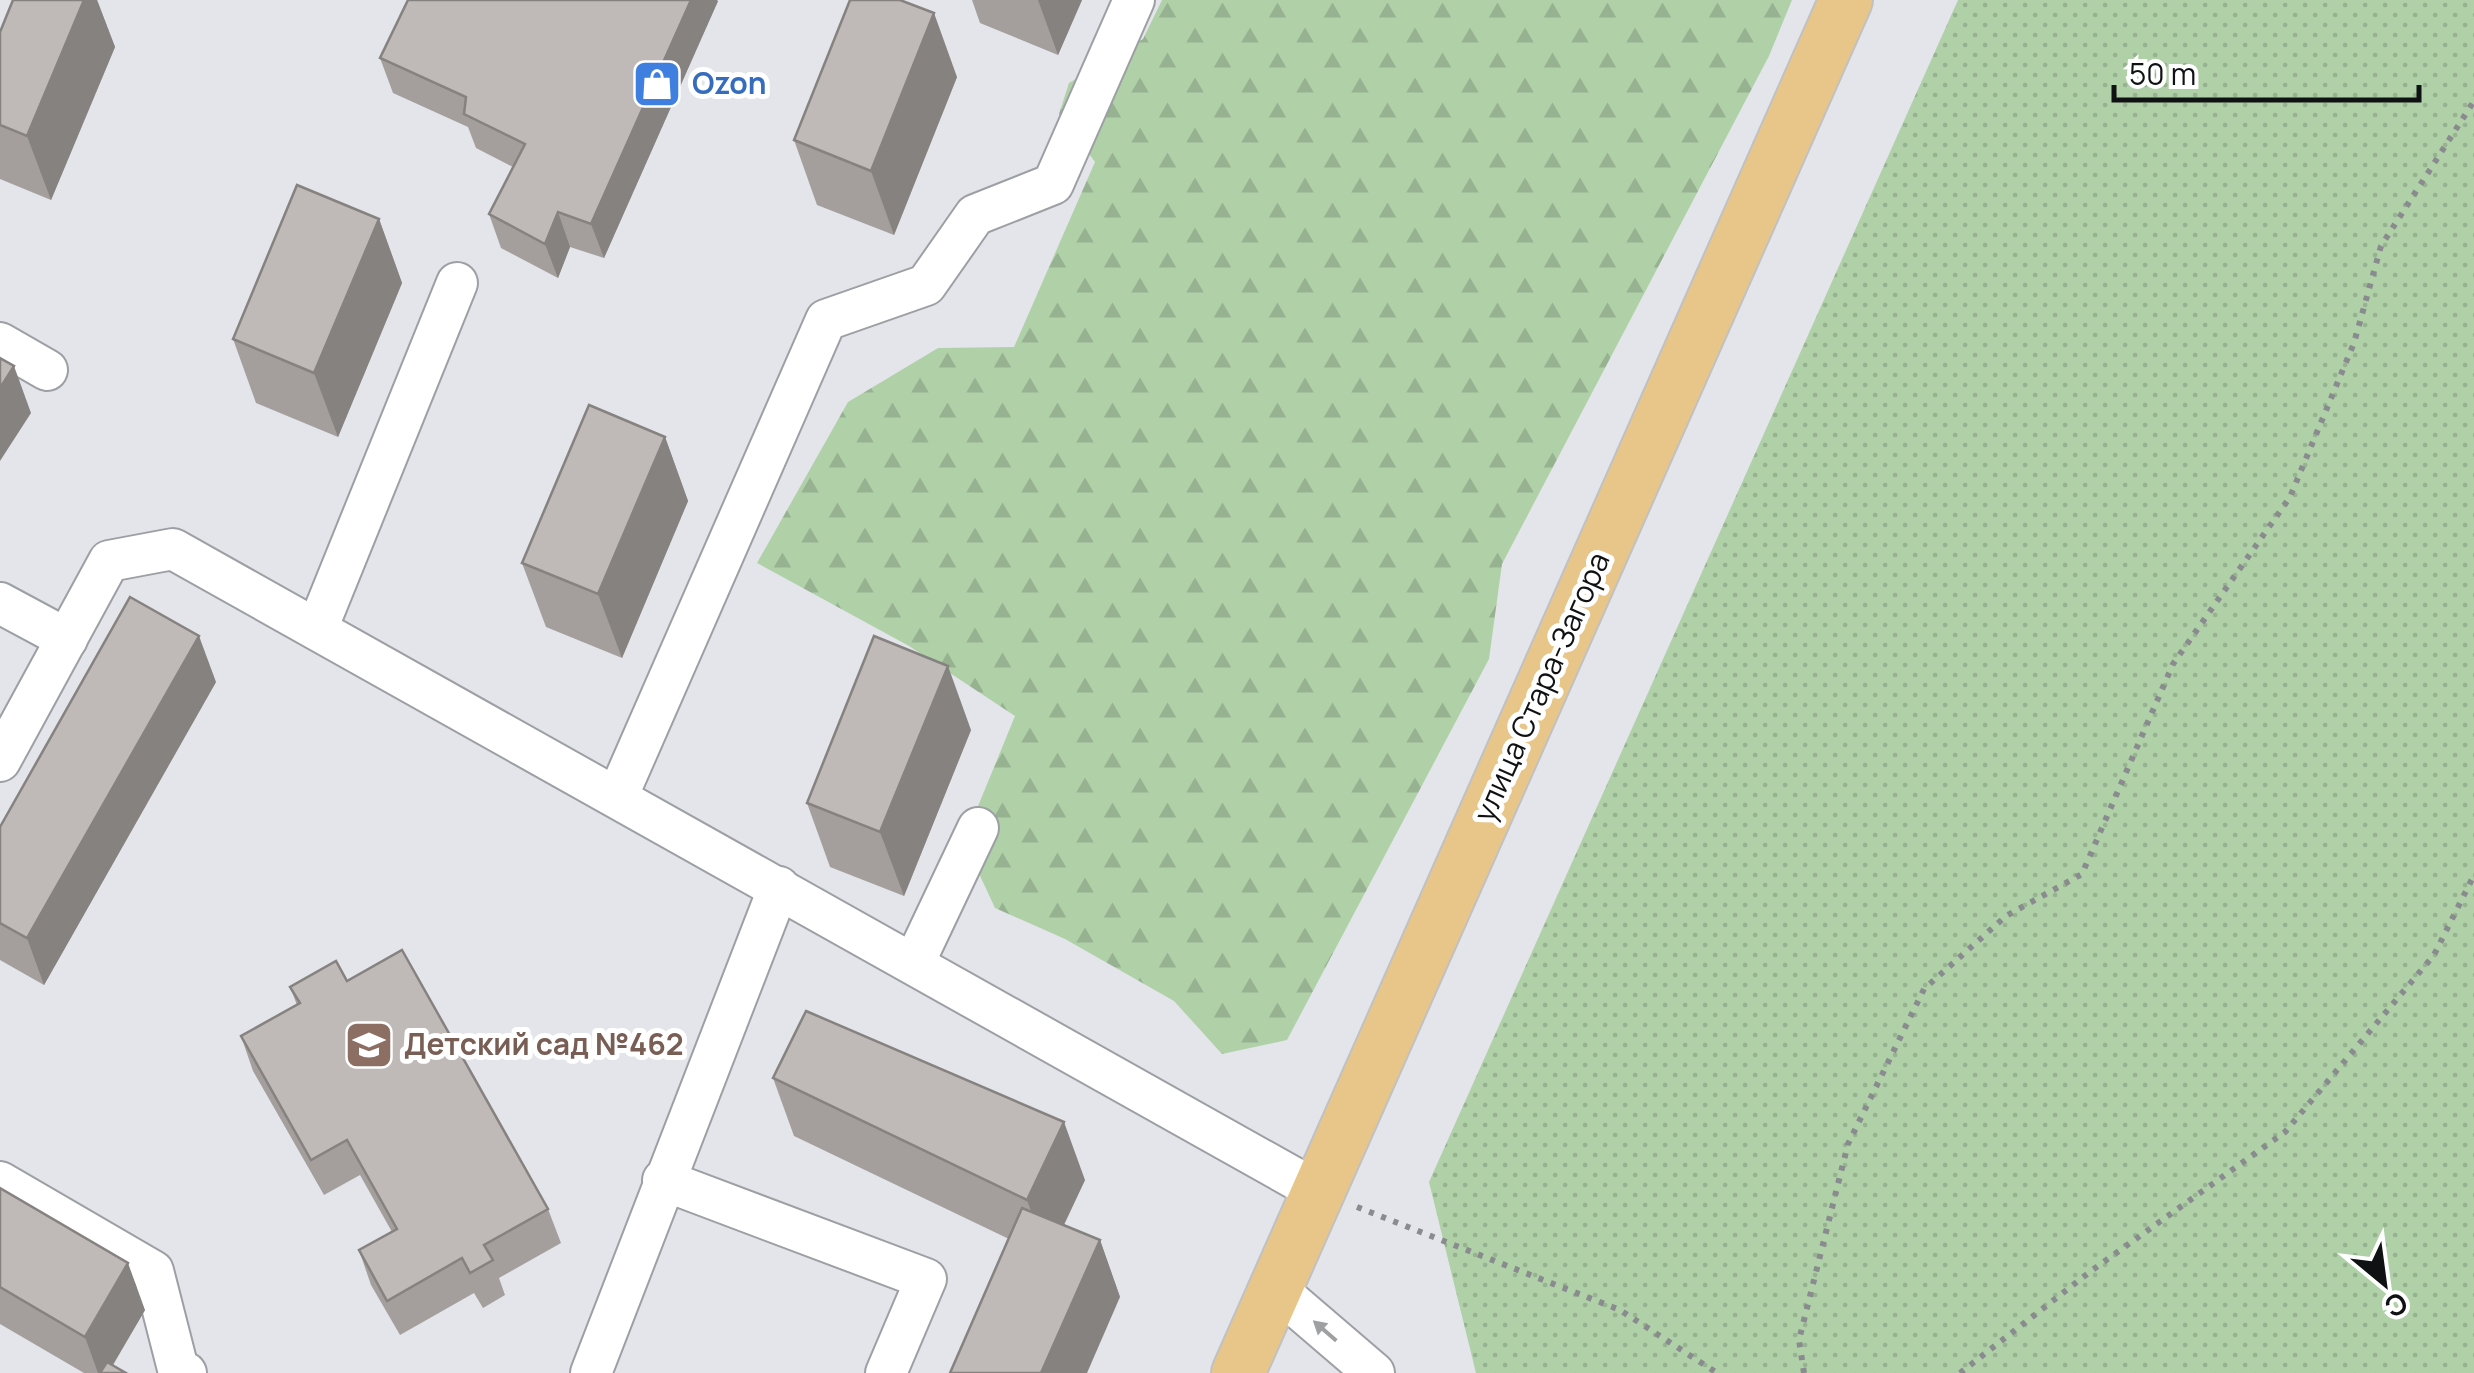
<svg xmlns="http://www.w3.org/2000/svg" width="2474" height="1373" viewBox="0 0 2474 1373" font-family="Manrope,sans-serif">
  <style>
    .forest { fill: url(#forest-firs) }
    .park { fill: url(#park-dots) }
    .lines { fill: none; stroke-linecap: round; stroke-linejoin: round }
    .minor-casing { stroke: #9c9fa3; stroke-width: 44 }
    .major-casing { stroke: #c1c1c2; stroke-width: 56 }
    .path { stroke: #898b8e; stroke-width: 6; stroke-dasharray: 5 8; stroke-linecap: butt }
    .minor { stroke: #fff; stroke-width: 40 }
    .major { stroke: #e8c689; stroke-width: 52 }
    .wall { fill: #a49f9d }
    .shaded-wall { fill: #868280 }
    .building { fill: #bfb9b7; stroke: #868280; stroke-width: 2.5 }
    .oneway { fill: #9fa0a1 }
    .labels { text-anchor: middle; stroke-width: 10; stroke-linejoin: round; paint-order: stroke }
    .shop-label { font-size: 30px; font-weight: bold; fill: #366cbe; stroke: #fff; text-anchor: start }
    .street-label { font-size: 30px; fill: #101113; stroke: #fff }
    .education-label { font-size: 30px; font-weight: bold; fill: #785e54; stroke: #fff; text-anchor: start }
  </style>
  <defs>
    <pattern id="forest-firs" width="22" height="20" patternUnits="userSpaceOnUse" patternTransform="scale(2.5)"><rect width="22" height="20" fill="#b0d1a8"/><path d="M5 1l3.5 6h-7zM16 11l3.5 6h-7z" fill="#96b290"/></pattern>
    <pattern id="park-dots" width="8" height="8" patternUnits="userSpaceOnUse" patternTransform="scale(2.5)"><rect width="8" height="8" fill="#b0d1a8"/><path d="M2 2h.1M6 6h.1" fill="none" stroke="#96b290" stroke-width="1.8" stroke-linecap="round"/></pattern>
  </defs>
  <rect width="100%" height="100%" fill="#e3e5ea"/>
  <path class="forest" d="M1162 0H1792L1769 56 1502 564 1489 659 1287 1040 1222 1054 1174 1001 1065 939 995 908 975 865 976 811 1015 716 909 646 757 563 848 402 938 348 1014 347 1095 162 1059 114 1069 83 1143 39Z"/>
  <path class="park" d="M1958 0H2474V1373H1476L1429 1182Z"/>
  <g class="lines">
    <g class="minor-casing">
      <g id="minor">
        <path d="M0 343 47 370"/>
        <path d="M0 603 67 639"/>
        <path d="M317 629 457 283"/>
        <path d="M0 761 109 561 173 549 1319 1192"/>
        <path d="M618 795 826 320 926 285 975 215 1053 184 1134 0"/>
        <path d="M914 963 978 828"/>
        <path d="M663 1180 926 1279 886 1373"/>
        <path d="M0 1182 153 1271 178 1369 186 1373"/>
        <path d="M1276 1289 1374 1373"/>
        <path d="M591 1373 779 887"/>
      </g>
    </g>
    <g class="major-casing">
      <path id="major" d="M1238 1373 1846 0"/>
    </g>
    <g class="path">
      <path d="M1357 1207 1620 1310 1717 1373"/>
      <path d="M1804 1373 1799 1340 1848 1144 1924 989 2006 916 2082 874 2173 664 2290 497 2354 343 2381 246 2474 101"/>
      <path d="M1960 1373 2091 1271 2285 1132 2434 955 2474 875"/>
    </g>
    <use href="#minor" class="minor"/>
    <use href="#major" class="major"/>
  </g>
  <g class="wall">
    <path d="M13 0H97L115 47 51 200 0 179V32Z"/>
    <path d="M972 0H1082L1058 55 980 23Z"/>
    <path d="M718 1 604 258 570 247 558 278 501 248 489 214 513 167 476 148 468 127 393 93 380 58Z"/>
    <path d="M957 77 894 235 817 205 794 140Z"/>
    <path d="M379 219 402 283 338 437 256 403 233 339Z"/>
    <path d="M665 437 688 501 622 658 546 627 522 563Z"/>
    <path d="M216 682 44 985 0 960V827Z"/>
    <path d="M971 730 904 896 830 867 807 803Z"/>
    <path d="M347 981 548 1209 561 1243 499 1278 505 1295 483 1308 474 1293 400 1335 371 1285 359 1250 392 1232 360 1175 324 1195 253 1071 241 1036 297 1005 290 987Z"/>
    <path d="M773 1078 1085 1180 1064 1225 1100 1240 1120 1297 1009 1239 794 1136Z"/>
    <path d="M0 1188 145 1310 113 1365 126 1373H84L0 1324Z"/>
  </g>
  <g class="shaded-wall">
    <path d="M84 0H97L115 47 51 200 27 136Z"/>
    <path d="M691 0H717L718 1 604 258 591 224Z"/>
    <path d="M1038 0H1082L1058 55Z"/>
    <path d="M934 13 957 77 894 235 871 171Z"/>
    <path d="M558 212 570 247 558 278 545 244Z"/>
    <path d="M379 219 402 283 338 437 314 373Z"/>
    <path d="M14 366 31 413 0 461V388Z"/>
    <path d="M665 437 688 501 622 658 598 594Z"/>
    <path d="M199 636 216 682 44 985 27 938Z"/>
    <path d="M948 666 971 730 904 896 880 832Z"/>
    <path d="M1064 1122 1085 1180 1048 1258 1027 1200Z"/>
    <path d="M1100 1240 1120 1297 1087 1373H1041Z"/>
    <path d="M128 1263 145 1310 108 1373H98L85 1337Z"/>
  </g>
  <g class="building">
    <path d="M13 0H84L27 136 0 125V32Z"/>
    <path d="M408 0H691L591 224 558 212 545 244 489 214 525 144 464 114 466 97 380 58Z"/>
    <path d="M850 0H900L934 13 871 171 794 140Z"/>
    <path d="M297 185 379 219 314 373 233 339Z"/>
    <path d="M0 358 14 366 0 388Z"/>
    <path d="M589 405 665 437 598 594 522 563Z"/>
    <path d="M130 597 199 636 27 938 0 923V827Z"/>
    <path d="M874 636 948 666 880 832 807 803Z"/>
    <path d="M402 950 548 1209 484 1245 493 1260 470 1273 462 1258 387 1301 359 1250 397 1229 347 1140 311 1160 241 1036 300 1003 290 987 336 961 347 981Z"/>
    <path d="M806 1011 1064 1122 1027 1200 773 1078Z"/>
    <path d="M0 1188 128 1263 85 1337 0 1287Z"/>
    <path d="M1022 1208 1100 1240 1041 1373H950Z"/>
    <path d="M107 1362 126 1373H100Z"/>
  </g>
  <defs><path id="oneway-solid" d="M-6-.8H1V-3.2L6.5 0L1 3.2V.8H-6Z" transform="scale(2.5)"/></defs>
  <use class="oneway" href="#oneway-solid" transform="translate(1325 1331) rotate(-139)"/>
  <defs>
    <g id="shop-square" transform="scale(2.5)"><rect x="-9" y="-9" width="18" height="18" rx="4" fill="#3f7fe0" stroke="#fff"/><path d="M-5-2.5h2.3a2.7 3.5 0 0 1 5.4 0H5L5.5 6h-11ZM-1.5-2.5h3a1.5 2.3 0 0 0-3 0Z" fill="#fff"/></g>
    <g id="school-square" transform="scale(2.5)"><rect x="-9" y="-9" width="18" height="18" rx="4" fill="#8d6e63" stroke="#fff"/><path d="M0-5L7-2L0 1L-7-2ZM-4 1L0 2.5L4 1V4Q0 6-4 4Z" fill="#fff"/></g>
  </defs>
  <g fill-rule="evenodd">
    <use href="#shop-square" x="657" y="84"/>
    <use href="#school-square" x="369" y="1045"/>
  </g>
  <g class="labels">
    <g class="shop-label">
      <text x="692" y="94">Ozon</text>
    </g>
    <g class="street-label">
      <text transform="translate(1542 687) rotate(-66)" y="10">улица Стара-Загора</text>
    </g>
    <g class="education-label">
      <text x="404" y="1055">Детский сад №462</text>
    </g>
  </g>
  <g transform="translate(2384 1283) rotate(151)" stroke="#ffffff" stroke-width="8" paint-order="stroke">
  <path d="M0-8L18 38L0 25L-18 38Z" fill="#101113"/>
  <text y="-15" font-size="28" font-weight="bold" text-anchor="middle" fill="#101113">С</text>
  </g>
  <path d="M2114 85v15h305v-15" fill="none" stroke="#101113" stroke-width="5"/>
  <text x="2129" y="85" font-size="30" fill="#101113" stroke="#ffffff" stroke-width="8" paint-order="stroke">50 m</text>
</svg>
